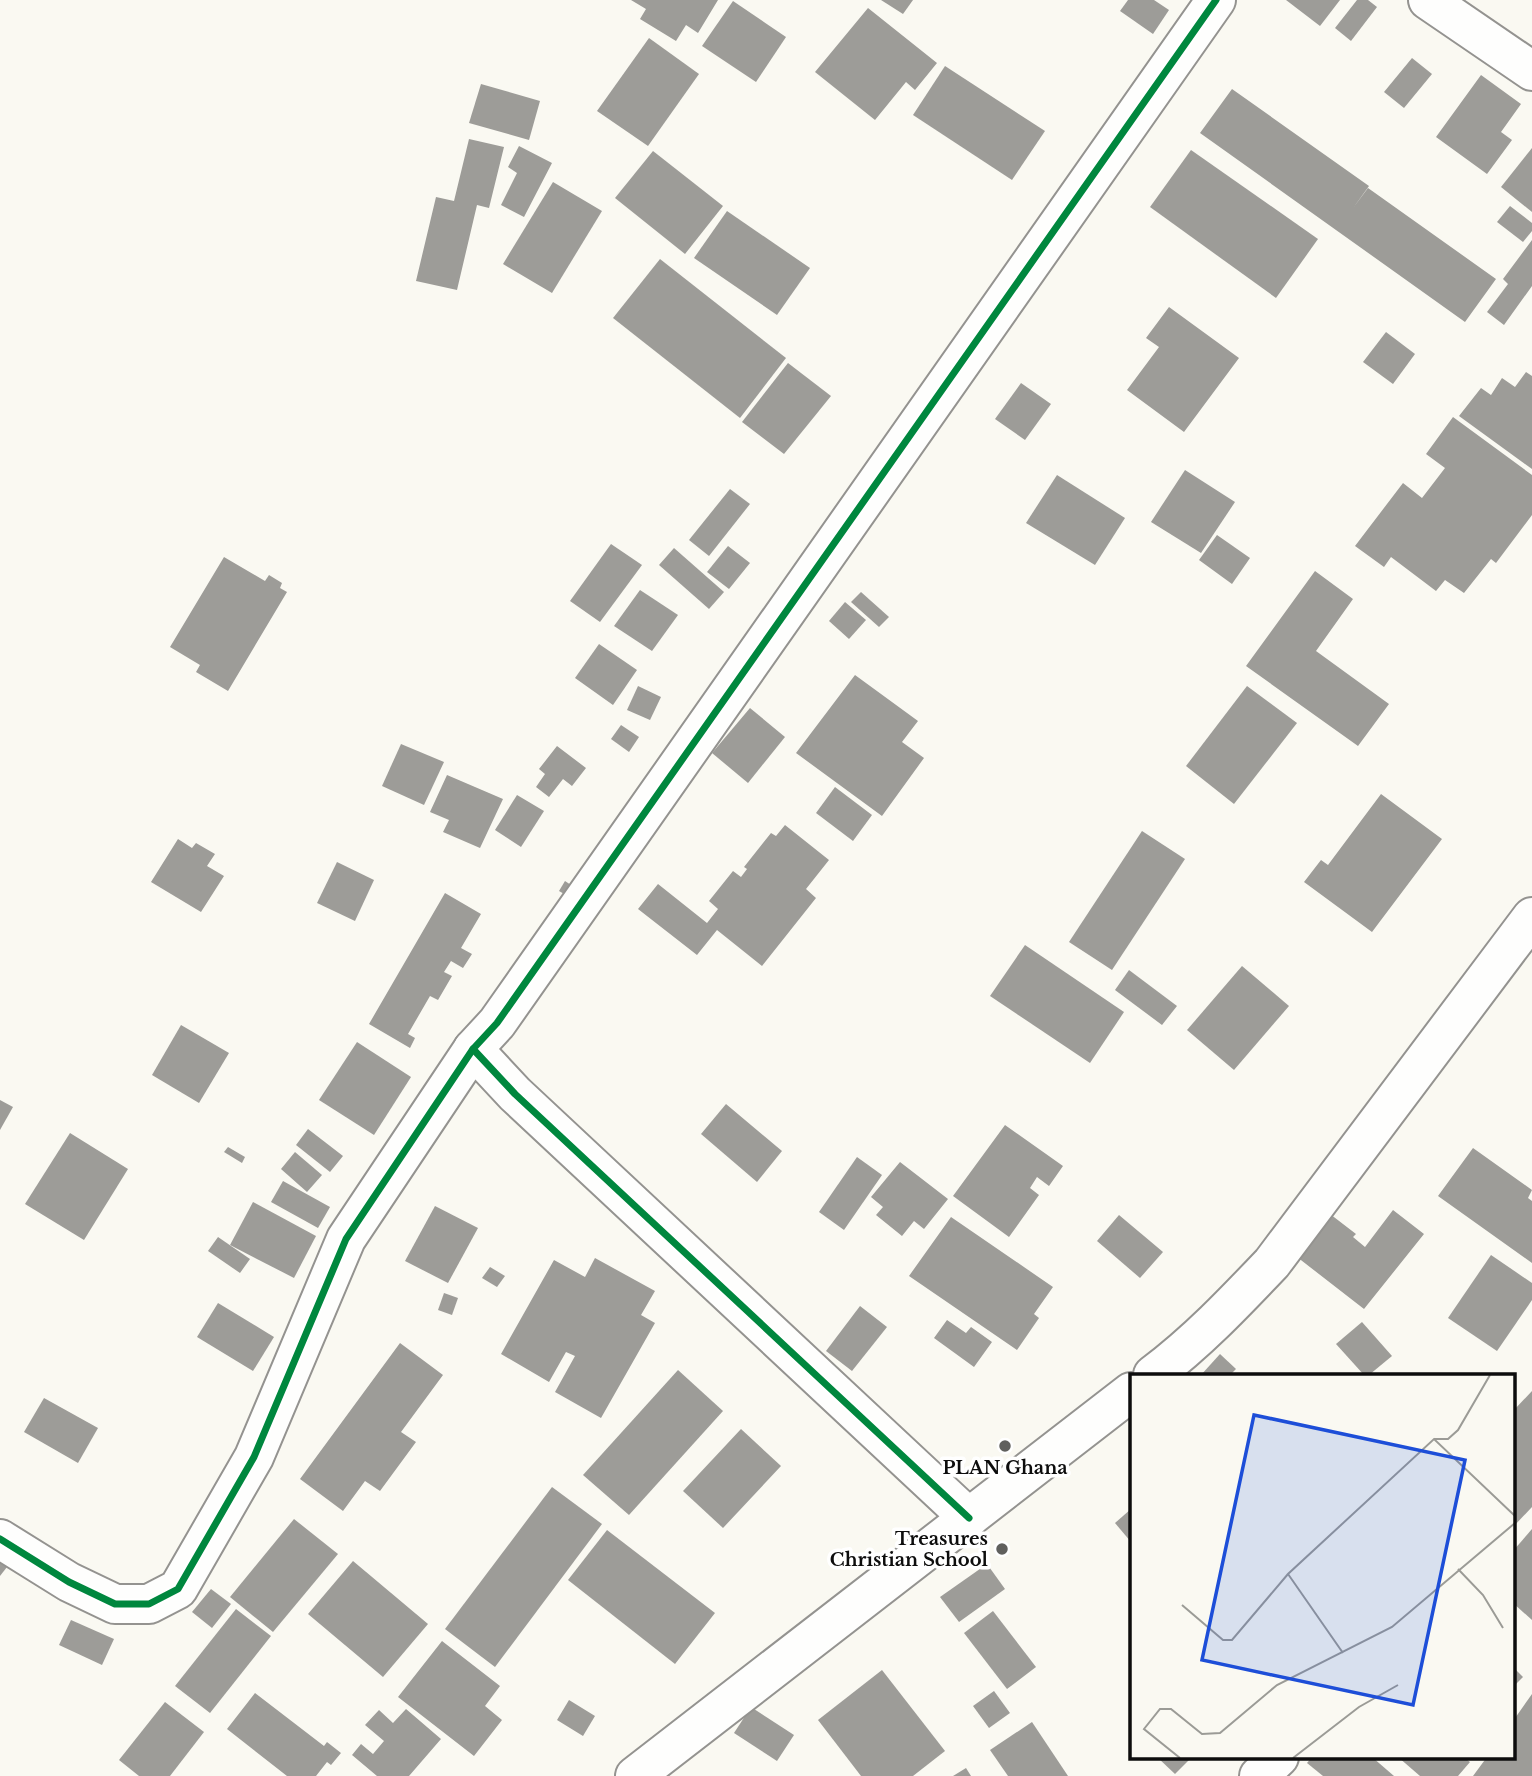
<svg xmlns="http://www.w3.org/2000/svg" width="1532" height="1776" viewBox="0 0 1532 1776" font-family="'Libre Baskerville',serif">
  <style>
    .building { fill: #9d9c98 }
    .lines { fill: none; stroke-linecap: round; stroke-linejoin: round }
    .minor-casing { stroke: #949390; stroke-width: 42 }
    .minor { stroke: #fefefd; stroke-width: 38 }
    .cycleway-casing { stroke: #fff; stroke-width: 11 }
    .cycleway { stroke: #00873e; stroke-width: 7 }
    .poi-dot { fill: #60605d; stroke: #fff; stroke-width: 2.5 }
    .labels { text-anchor: middle; stroke-width: 7; stroke-linejoin: round; paint-order: stroke }
    .poi-label { font-size: 18px; font-weight: bold; fill: #0d0d0d; stroke: #fff }
    .inset-road { fill: none; stroke: #9b9b96; stroke-width: 2 }
    .view { fill: #1d4ed8; fill-opacity: 0.15; stroke: #1d4ed8; stroke-width: 3.5 }
    .inset-edge { fill: none; stroke: #0d0d0d; stroke-width: 3.5 }
  </style>
  <rect width="100%" height="100%" fill="#faf9f2"/>
  <g class="building">
    <path d="M631 0H718L698 33 686 25 676 41 640 19 646 9Z"/>
    <path d="M881 0H913L903 14Z"/>
    <path d="M1128 0H1154L1169 10 1153 34 1120 11Z"/>
    <path d="M1286 0H1340L1320 26Z"/>
    <path d="M1357 0H1368L1377 7 1351 41 1335 28Z"/>
    <path d="M733 1 786 37 756 82 702 46Z"/>
    <path d="M868 8 937 63 915 90 906 82 875 120 815 72Z"/>
    <path d="M649 38 699 74 648 146 597 111Z"/>
    <path d="M1412 58 1432 74 1404 108 1384 92Z"/>
    <path d="M945 66 1045 131 1012 180 913 115Z"/>
    <path d="M1481 75 1521 104 1501 132 1512 140 1487 174 1436 137Z"/>
    <path d="M481 84 540 101 529 140 469 123Z"/>
    <path d="M1232 89 1369 186 1353 208 1368 188 1496 279 1465 322 1200 133Z"/>
    <path d="M469 139 504 147 489 208 477 205 457 290 416 281 436 197 454 201Z"/>
    <path d="M519 146 552 163 524 217 501 205 517 173 508 167Z"/>
    <path d="M1532 148V212L1501 187Z"/>
    <path d="M1191 150 1318 239 1276 298 1150 207Z"/>
    <path d="M653 151 723 206 685 254 615 198Z"/>
    <path d="M553 182 602 211 552 293 503 264Z"/>
    <path d="M1510 206 1532 223V231L1523 242 1497 222Z"/>
    <path d="M727 211 810 268 777 315 694 258Z"/>
    <path d="M1532 240V286L1504 325 1487 312 1508 284 1503 279Z"/>
    <path d="M660 259 786 358 740 418 613 318Z"/>
    <path d="M1169 307 1239 358 1184 432 1127 390 1159 347 1146 338Z"/>
    <path d="M1386 332 1415 354 1393 384 1363 362Z"/>
    <path d="M788 363 831 396 784 454 742 422Z"/>
    <path d="M1526 372 1532 376V469L1459 416 1481 388 1491 395 1502 378 1515 387Z"/>
    <path d="M1021 383 1051 404 1025 440 995 419Z"/>
    <path d="M1453 417 1532 475V515L1496 563 1491 559 1464 593 1445 580 1436 591 1391 557 1384 567 1355 546 1403 483 1422 498 1445 468 1426 454Z"/>
    <path d="M1185 470 1235 502 1201 553 1151 522Z"/>
    <path d="M1057 475 1125 518 1095 565 1026 523Z"/>
    <path d="M730 489 750 504 709 556 689 540Z"/>
    <path d="M1217 535 1250 558 1232 584 1199 560Z"/>
    <path d="M611 544 642 565 600 622 570 601Z"/>
    <path d="M728 546 750 563 729 589 707 572Z"/>
    <path d="M674 548 724 592 709 609 659 565Z"/>
    <path d="M224 557 265 581 269 575 282 583 280 588 287 592 228 691 196 672 200 665 170 647Z"/>
    <path d="M1315 571 1353 599 1316 651 1389 704 1358 746 1246 666Z"/>
    <path d="M640 590 678 615 652 651 614 626Z"/>
    <path d="M861 592 889 617 879 627 851 602Z"/>
    <path d="M845 602 866 620 849 639 829 621Z"/>
    <path d="M599 644 637 670 613 705 575 678Z"/>
    <path d="M855 675 918 721 902 742 924 758 882 816 796 753Z"/>
    <path d="M638 686 661 697 650 720 627 710Z"/>
    <path d="M1247 686 1297 723 1234 804 1186 766Z"/>
    <path d="M750 708 785 737 748 783 712 753Z"/>
    <path d="M621 725 639 737 629 752 611 739Z"/>
    <path d="M401 744 444 762 424 805 382 786Z"/>
    <path d="M557 746 586 768 572 786 563 779 549 797 536 787 545 774 539 769Z"/>
    <path d="M447 775 503 799 480 848 443 832 449 820 430 812Z"/>
    <path d="M835 787 872 815 853 841 816 813Z"/>
    <path d="M1381 794 1442 839 1372 932 1304 882 1321 860 1328 865Z"/>
    <path d="M517 795 544 811 521 847 495 830Z"/>
    <path d="M785 825 829 860 806 889 816 898 762 966 717 930 697 955 638 909 658 884 707 923 718 909 709 901 733 871 741 877 747 869 744 867 771 833 776 836Z"/>
    <path d="M1142 831 1185 859 1112 970 1069 942Z"/>
    <path d="M178 839 192 848 196 843 215 854 207 866 224 876 201 912 151 882Z"/>
    <path d="M337 862 374 880 355 921 317 903Z"/>
    <path d="M565 881 577 889 571 898 559 891Z"/>
    <path d="M445 893 481 914 461 948 472 954 463 968 451 961 444 972 452 976 438 1000 430 996 408 1034 415 1038 410 1048 369 1024Z"/>
    <path d="M1025 945 1124 1012 1090 1063 990 996Z"/>
    <path d="M1242 966 1289 1006 1234 1070 1187 1030Z"/>
    <path d="M1129 970 1177 1006 1162 1025 1115 990Z"/>
    <path d="M181 1025 229 1053 199 1103 152 1075Z"/>
    <path d="M357 1042 411 1077 374 1135 319 1100Z"/>
    <path d="M0 1100 13 1107 0 1130Z"/>
    <path d="M726 1104 782 1151 757 1182 701 1134Z"/>
    <path d="M1005 1125 1063 1166 1049 1186 1037 1177 1030 1188 1039 1195 1009 1237 953 1196Z"/>
    <path d="M308 1129 343 1156 330 1172 296 1145Z"/>
    <path d="M70 1133 128 1169 84 1240 25 1204Z"/>
    <path d="M228 1147 245 1157 242 1163 224 1152Z"/>
    <path d="M1473 1148 1532 1190 1528 1198 1532 1201V1263L1438 1196Z"/>
    <path d="M295 1152 322 1175 307 1192 281 1169Z"/>
    <path d="M857 1157 882 1175 844 1230 819 1212Z"/>
    <path d="M900 1162 948 1199 924 1229 914 1221 902 1236 876 1215 883 1207 871 1197Z"/>
    <path d="M283 1181 330 1207 318 1228 271 1202Z"/>
    <path d="M253 1202 316 1236 294 1278 230 1245Z"/>
    <path d="M435 1206 478 1228 448 1283 405 1261Z"/>
    <path d="M1393 1210 1424 1234 1364 1309 1297 1257 1330 1214 1356 1234 1353 1237 1365 1247Z"/>
    <path d="M1119 1215 1163 1252 1140 1278 1097 1241Z"/>
    <path d="M951 1217 1053 1287 1034 1314 1039 1318 1017 1350 909 1276Z"/>
    <path d="M218 1237 250 1259 240 1273 208 1251Z"/>
    <path d="M1491 1255 1532 1283V1300L1497 1351 1448 1318Z"/>
    <path d="M595 1258 655 1291 641 1315 655 1323 601 1418 555 1392 575 1356 566 1352 549 1382 501 1354 554 1260 585 1277Z"/>
    <path d="M490 1267 505 1276 497 1287 482 1278Z"/>
    <path d="M444 1293 458 1298 452 1315 438 1310Z"/>
    <path d="M218 1303 274 1337 253 1371 197 1337Z"/>
    <path d="M860 1306 887 1327 852 1371 826 1351Z"/>
    <path d="M947 1320 966 1333 971 1327 992 1342 974 1367 934 1338Z"/>
    <path d="M1362 1322 1392 1356 1369 1375H1364L1336 1344Z"/>
    <path d="M400 1343 443 1375 401 1432 416 1442 380 1491 365 1481 343 1511 300 1479Z"/>
    <path d="M1220 1354 1236 1369 1230 1375H1201Z"/>
    <path d="M678 1370 723 1411 629 1515 583 1475Z"/>
    <path d="M1532 1391V1507L1513 1527V1411Z"/>
    <path d="M44 1398 98 1428 78 1463 24 1432Z"/>
    <path d="M741 1429 781 1466 723 1528 683 1491Z"/>
    <path d="M552 1487 602 1524 495 1667 445 1629Z"/>
    <path d="M1131 1509V1542L1115 1523Z"/>
    <path d="M294 1519 338 1554 273 1632 230 1597Z"/>
    <path d="M1532 1529V1620L1513 1603V1551Z"/>
    <path d="M607 1530 715 1613 675 1664 568 1580Z"/>
    <path d="M353 1561 428 1624 383 1677 308 1614Z"/>
    <path d="M0 1562 7 1567 0 1576Z"/>
    <path d="M987 1564 1005 1589 959 1622 940 1597Z"/>
    <path d="M211 1589 231 1604 212 1628 192 1612Z"/>
    <path d="M236 1609 271 1636 210 1713 175 1686Z"/>
    <path d="M993 1611 1036 1667 1007 1689 964 1633Z"/>
    <path d="M71 1620 114 1639 102 1665 59 1645Z"/>
    <path d="M442 1641 500 1686 485 1706 502 1720 474 1756 398 1697Z"/>
    <path d="M1513 1667 1523 1677 1513 1687Z"/>
    <path d="M882 1670 945 1751 913 1776H861L818 1720Z"/>
    <path d="M994 1691 1010 1713 989 1728 973 1706Z"/>
    <path d="M255 1693 324 1746 327 1742 341 1753 331 1765 327 1762 316 1776H287L227 1729Z"/>
    <path d="M1532 1694V1776H1473L1487 1757H1513V1721Z"/>
    <path d="M569 1700 595 1716 583 1736 557 1720Z"/>
    <path d="M165 1702 204 1732 170 1776H139L119 1760Z"/>
    <path d="M751 1707 794 1735 777 1761 734 1733Z"/>
    <path d="M406 1709 441 1739 409 1776H377L352 1755 361 1744 373 1754 384 1741 365 1725 379 1710 393 1723Z"/>
    <path d="M1032 1722 1068 1776H1008L990 1750Z"/>
    <path d="M1157 1757H1192L1175 1774Z"/>
    <path d="M1312 1757H1372L1394 1776H1323L1307 1763Z"/>
    <path d="M1398 1757H1463L1470 1762 1458 1776H1420Z"/>
    <path d="M966 1768 971 1776H953Z"/>
  </g>
  <g class="lines">
    <g class="minor-casing">
      <g id="minor">
        <path d="M1428 0 1532 71"/>
        <path d="M1153 1375C1197 1342 1234 1303 1272 1263L1532 917"/>
        <path d="M969 1518 515 1094 473 1049 497 1023 1216 0"/>
        <path d="M0 1539 69 1582 115 1604H149L178 1589 254 1457 346 1239 473 1049"/>
        <path d="M635 1776 1131 1392"/>
        <path d="M1259 1776 1279 1757"/>
      </g>
    </g>
    <use href="#minor" class="minor"/>
    <g class="cycleway-casing">
      <g id="cycleway">
        <path d="M969 1518 515 1094 473 1049 497 1023 1216 0"/>
        <path d="M0 1539 69 1582 115 1604H149L178 1589 254 1457 346 1239 473 1049"/>
      </g>
    </g>
    <use href="#cycleway" class="cycleway"/>
  </g>
  <g class="poi-dot">
    <circle cx="1005" cy="1446" r="7"/>
    <circle cx="1002" cy="1549" r="7"/>
  </g>
  <g class="labels">
    <g class="poi-label">
      <text x="1005" y="1474">PLAN Ghana</text>
      <text x="988" y="1545" text-anchor="end">Treasures<tspan x="988" dy="21">Christian School</tspan></text>
    </g>
  </g>
  <g transform="translate(1130 1374)">
    <rect width="385" height="385" fill="#faf9f2"/>
    <path class="inset-road" d="M304 65H318L328 56 360 1M328 195 353 221 373 254M52 231 93 266H102L158 200M213 279 158 200 304 65 385 142M50 384 14 355 30 335H41L72 360 90 359 147 311 262 253 385 149M163 384 229 333 268 311"/>
    <path class="view" d="M124 41 335 86 283 331 72 286Z"/>
    <rect width="385" height="385" class="inset-edge"/>
  </g>
</svg>
